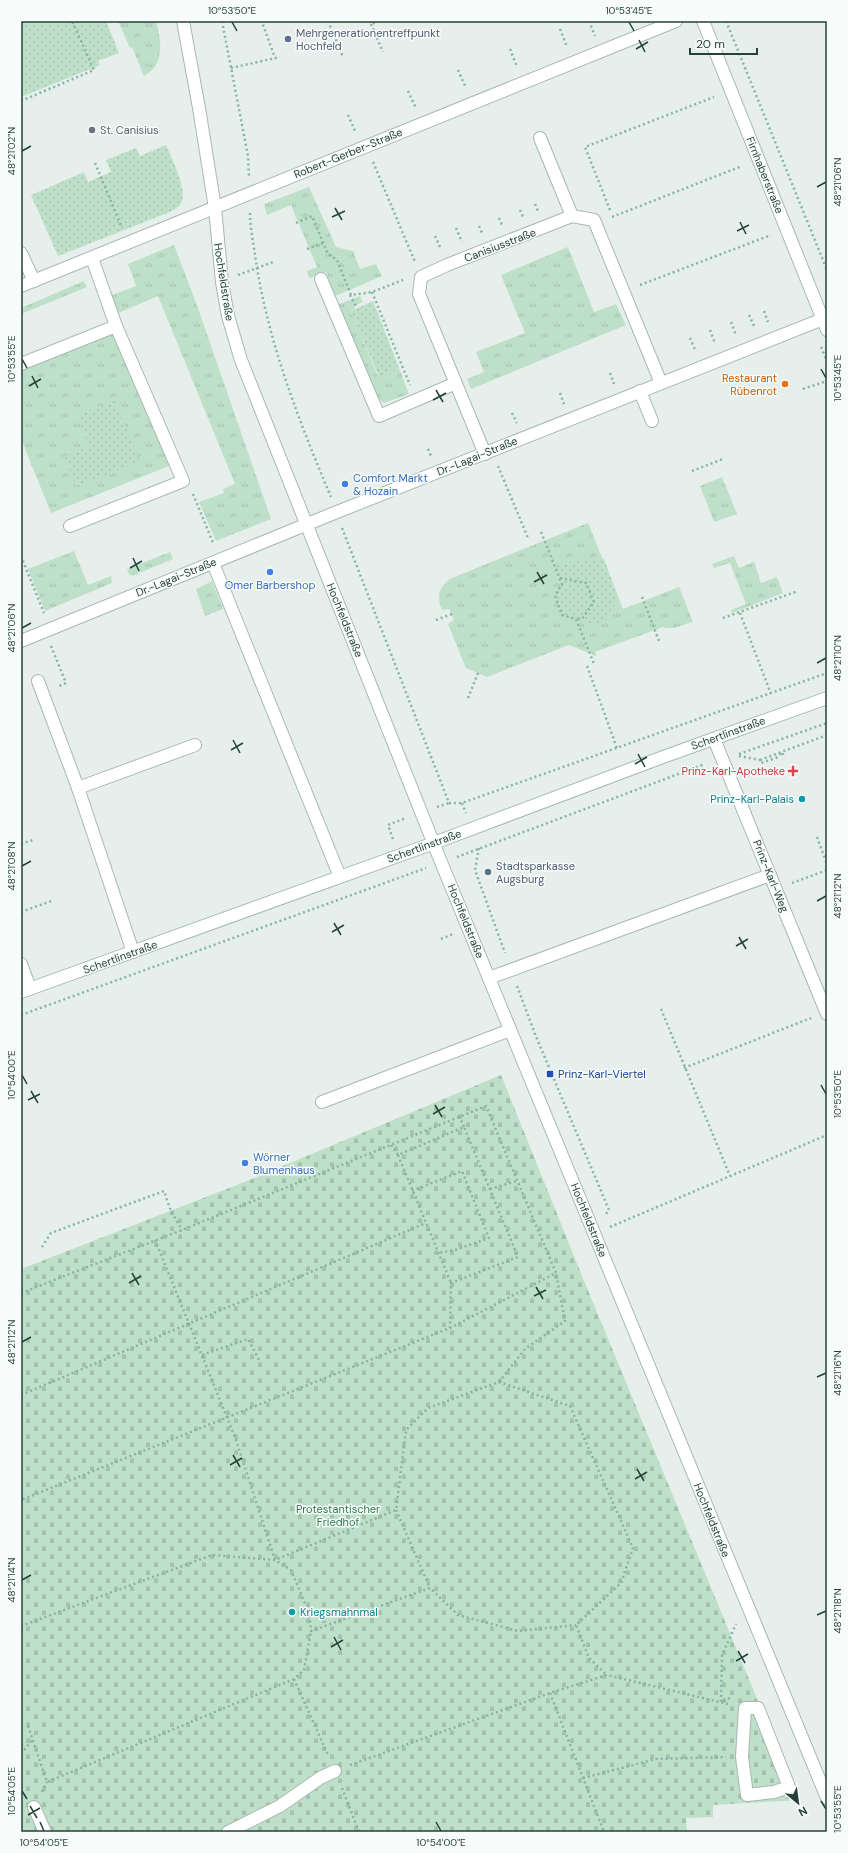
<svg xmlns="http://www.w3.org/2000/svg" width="848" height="1853" viewBox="0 0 848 1853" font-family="'DM Sans',sans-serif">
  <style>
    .grass { fill: url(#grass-tufts) }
    .cemetery { fill: url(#cemetery-stones) }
    .park { fill: url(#park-dots) }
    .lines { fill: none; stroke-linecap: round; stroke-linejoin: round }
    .lane-casing { stroke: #a8b8b2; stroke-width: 14 }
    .street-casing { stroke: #a8b8b2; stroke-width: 14 }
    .secondary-casing { stroke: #a4bbb3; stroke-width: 14 }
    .path { stroke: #86b3a5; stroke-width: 2.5; stroke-dasharray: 2 3; stroke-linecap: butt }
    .lane { stroke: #fff; stroke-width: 12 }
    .street { stroke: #fff; stroke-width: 12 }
    .secondary { stroke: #fff; stroke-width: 12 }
    .ticks { fill: none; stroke: #24423a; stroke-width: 1.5 }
    .service-dot { fill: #5c6f8a; stroke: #f7fbf9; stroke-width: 1.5 }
    .worship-dot { fill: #6b7280; stroke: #f7fbf9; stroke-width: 1.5 }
    .food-dot { fill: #e8710a; stroke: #f7fbf9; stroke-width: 1.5 }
    .shop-dot { fill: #3f7fe0; stroke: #f7fbf9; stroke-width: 1.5 }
    .health-dot { fill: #e0444e; stroke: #f7fbf9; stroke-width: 1.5 }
    .culture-dot { fill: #0f9aa8; stroke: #f7fbf9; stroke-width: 1.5 }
    .transit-dot { fill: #1a4fb4; stroke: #f7fbf9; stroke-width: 1.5 }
    .labels { text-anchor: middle; stroke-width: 3; stroke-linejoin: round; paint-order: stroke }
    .service-label { font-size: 11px; fill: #4e5e75; stroke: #f7fbf9; text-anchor: start }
    .worship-label { font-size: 11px; fill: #5b616d; stroke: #f7fbf9; text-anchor: start }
    .street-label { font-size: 11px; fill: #24423a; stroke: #f7fbf9 }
    .food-label { font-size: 11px; fill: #c56008; stroke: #f7fbf9; text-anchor: end }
    .shop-label { font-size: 11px; fill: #366cbe; stroke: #f7fbf9; text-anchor: start }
    .health-label { font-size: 11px; fill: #be3a42; stroke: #f7fbf9; text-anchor: end }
    .culture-label { font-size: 11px; fill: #0d838f; stroke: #f7fbf9; text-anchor: end }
    .transit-label { font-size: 11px; fill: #164399; stroke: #f7fbf9; text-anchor: start }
    .park-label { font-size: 11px; fill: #2d7a4b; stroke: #f7fbf9 }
    .neatline { fill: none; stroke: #24423a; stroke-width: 1.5 }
    .ticks-label { font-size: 10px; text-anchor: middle; fill: #24423a }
  </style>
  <defs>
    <pattern id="grass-tufts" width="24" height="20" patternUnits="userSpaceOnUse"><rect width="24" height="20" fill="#bfe0c8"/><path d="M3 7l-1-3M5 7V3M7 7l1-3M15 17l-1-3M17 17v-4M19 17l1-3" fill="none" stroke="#a4c1ad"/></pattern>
    <pattern id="cemetery-stones" width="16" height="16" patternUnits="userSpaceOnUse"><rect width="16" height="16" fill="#bfe0c8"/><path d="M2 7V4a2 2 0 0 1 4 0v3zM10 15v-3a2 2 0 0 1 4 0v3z" fill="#a4c1ad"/></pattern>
    <pattern id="park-dots" width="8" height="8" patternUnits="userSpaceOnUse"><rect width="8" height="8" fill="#bfe0c8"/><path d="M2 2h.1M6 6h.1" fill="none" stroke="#a4c1ad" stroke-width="1.8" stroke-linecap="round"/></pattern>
  </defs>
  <rect width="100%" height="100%" fill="#e6efeb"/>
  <g class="grass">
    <path d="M118 21H156C161 41 166 64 144 76L132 47 130 48Z"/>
    <path d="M309 187 336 247 353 251 360 269 376 264 382 276 335 296 326 272 309 278 307 271 317 267 291 205 267 215 264 204Z"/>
    <path d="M174 245 198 308 271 519 216 541 199 502 224 493 223 489 235 484 158 296 116 314 110 296 136 286 128 264Z"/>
    <path d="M568 247 594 312 616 304 626 325 471 389 467 379 484 372 476 352 525 333 501 275Z"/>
    <path d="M84 281 87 287 21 314V308Z"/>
    <path d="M360 296 363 302 354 306 355 309 351 310 378 377 399 368 409 394 384 403 377 398 337 305Z"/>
    <path d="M116 331 174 464 51 513 21 439V370Z"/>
    <path d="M722 477 737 514 714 522 700 486Z"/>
    <path d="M588 523 623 609 679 587 693 622C684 624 672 631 663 627L595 652 596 656 569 645 487 677 466 668 448 624 454 620 449 609 442 610C436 596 439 586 452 578Z"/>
    <path d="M74 551 88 585 111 576 112 583 45 611 28 569Z"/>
    <path d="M170 552 173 559 132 576 129 574 127 569Z"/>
    <path d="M734 556 739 568 754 562 761 583 777 577 783 593 732 613 731 610 746 604 730 563 714 568 712 564Z"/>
    <path d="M212 581 223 609 205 616 196 589Z"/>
  </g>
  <path class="cemetery" d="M501 1075 582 1276 799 1800 713 1805V1817L686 1818 687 1832H21V1269L247 1181Z"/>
  <g class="park">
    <path d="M21 21H106L119 53 98 61 100 65 21 97Z"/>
    <path d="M166 145C171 157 190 193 180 205 178 208 173 210 170 212L58 256 31 195 84 172 88 182 111 172 106 160 136 148 140 156Z"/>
    <path d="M373 301 399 368 379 377 351 311Z"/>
    <path d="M114 400 140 461 77 487 64 457 89 446 77 416Z"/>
    <path d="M604 559 619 599 598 626 562 615 555 596 562 584 554 564Z"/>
  </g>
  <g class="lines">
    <g class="lane-casing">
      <g id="lane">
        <path d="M540 138 572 216"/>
        <path d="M21 253 34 281"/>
        <path d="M321 279 379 416 456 383"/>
        <path d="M21 364 116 326"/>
        <path d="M640 391 652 421"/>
        <path d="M70 526 183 481 116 326 92 258"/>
        <path d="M213 563 340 877"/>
        <path d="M38 681 78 788 133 952"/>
        <path d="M78 788 195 745"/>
        <path d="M322 1102 510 1030"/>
        <path d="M34 1807 45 1832"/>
        <path d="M228 1832 280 1806 320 1778 335 1771"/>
      </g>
    </g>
    <g class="street-casing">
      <g id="street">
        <path d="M183 21 199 108 215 208 222 282 228 316 241 360 441 862 827 1798"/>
        <path d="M703 21 827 330"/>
        <path d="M21 286 676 21"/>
        <path d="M485 454 419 294 421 277 447 265 572 216 594 220 661 383"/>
        <path d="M21 641 337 512 823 319"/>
        <path d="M714 739 827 1014"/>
        <path d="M21 964 30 988"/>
        <path d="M489 978 770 875"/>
        <path d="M745 1708H758L789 1787 774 1792 747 1795 742 1757Z"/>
      </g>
    </g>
    <g class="secondary-casing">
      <path id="secondary" d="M21 992 434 843 663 757 827 698"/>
    </g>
    <g class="path">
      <path d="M222 21 248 156 249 176"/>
      <path d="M264 21 262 22 275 58"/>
      <path d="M328 21 343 57"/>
      <path d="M370 21 371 24 379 21"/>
      <path d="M589 21 595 36"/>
      <path d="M726 21 827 270"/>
      <path d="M371 24 383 52"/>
      <path d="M560 29 567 47"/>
      <path d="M510 49 517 67"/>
      <path d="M231 68 280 57"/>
      <path d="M458 70 466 88"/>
      <path d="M408 91 416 108"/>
      <path d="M21 101 94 70 72 21"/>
      <path d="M348 115 356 133"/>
      <path d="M373 162 415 262"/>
      <path d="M95 163 122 228"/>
      <path d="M535 204 538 211"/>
      <path d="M520 210 523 217"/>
      <path d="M610 210 585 147 714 97"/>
      <path d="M250 213C250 227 253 241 255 255 267 339 298 419 331 497"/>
      <path d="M612 217 742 166"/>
      <path d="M499 218 502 225"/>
      <path d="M296 223 312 216 328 254 337 260 351 295 372 292 403 280"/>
      <path d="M479 226 482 233"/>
      <path d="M456 228 462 242"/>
      <path d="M435 236 441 249"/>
      <path d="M307 249 323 243"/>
      <path d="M238 275 273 262"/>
      <path d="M640 285 771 235"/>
      <path d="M372 292 410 385"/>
      <path d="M350 295 357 308"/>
      <path d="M764 311 768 322"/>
      <path d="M749 315 755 328"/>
      <path d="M731 322 736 335"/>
      <path d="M710 330 715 343"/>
      <path d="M690 338 696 352"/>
      <path d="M821 347 827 361"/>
      <path d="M610 373 614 384"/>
      <path d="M803 389 827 381"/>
      <path d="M560 393 564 404"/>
      <path d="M512 413 517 423"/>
      <path d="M428 449 431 456"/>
      <path d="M498 466 528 538"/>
      <path d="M692 471 723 459"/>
      <path d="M193 494 214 545"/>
      <path d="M342 528 449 803H462L827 673"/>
      <path d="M541 532 562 584 555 596 562 615 576 619 594 664"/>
      <path d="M21 556 44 613"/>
      <path d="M560 578 586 583 594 602 582 619H576"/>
      <path d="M642 597 659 641"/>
      <path d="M740 613 771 694"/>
      <path d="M723 618 798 591"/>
      <path d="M436 620 452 614"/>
      <path d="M51 646 66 683 59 686"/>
      <path d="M587 666 617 748"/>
      <path d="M468 698 478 673"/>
      <path d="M739 754 827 723"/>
      <path d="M739 756 760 760 761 763 776 758 782 752 784 758"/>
      <path d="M760 760 827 735"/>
      <path d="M462 803 466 813"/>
      <path d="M437 807 449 803"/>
      <path d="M817 837 827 864"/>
      <path d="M393 839 388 825 406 818"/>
      <path d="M21 844 33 840"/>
      <path d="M479 848 475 870 505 953"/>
      <path d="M457 857 705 764"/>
      <path d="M792 883 827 870"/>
      <path d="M21 912 54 900"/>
      <path d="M441 939 453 934"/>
      <path d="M517 986 535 1034 609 1210 606 1214"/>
      <path d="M661 1009 730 1176"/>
      <path d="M21 1015 426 868"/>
      <path d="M684 1068 811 1018"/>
      <path d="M459 1116 464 1127"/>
      <path d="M391 1145 398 1155 464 1127 518 1257 451 1283 450 1328"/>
      <path d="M398 1155 451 1283"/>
      <path d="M490 1189 517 1181"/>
      <path d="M412 1191 462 1171 489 1238 455 1250 438 1253"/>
      <path d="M610 1227 827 1135"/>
      <path d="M155 1240 235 1437 275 1560 291 1570 309 1613 311 1631 430 1588 458 1615 518 1631 576 1625"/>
      <path d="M42 1247 51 1233 164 1191 171 1211 182 1230"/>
      <path d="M21 1293 182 1230 486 1106 556 1273 450 1328 21 1500"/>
      <path d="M202 1355 248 1339 259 1360"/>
      <path d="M499 1382 525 1349 565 1321 556 1273"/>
      <path d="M21 1395 426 1223"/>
      <path d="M396 1510 430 1588"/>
      <path d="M21 1626 212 1555 275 1560 396 1510 406 1430 428 1408 499 1382 570 1406 633 1548 621 1583 576 1625 589 1658 607 1675"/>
      <path d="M294 1679 328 1755"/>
      <path d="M550 1693 604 1832"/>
      <path d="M730 1698 721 1702 722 1655 736 1624"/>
      <path d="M28 1726 47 1782 294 1679 304 1670 311 1631"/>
      <path d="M21 1754 33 1739"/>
      <path d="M350 1765 550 1693 607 1675 728 1704"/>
      <path d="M583 1778 656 1759 726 1757"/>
      <path d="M21 1779V1781"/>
      <path d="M342 1788 359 1832"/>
      <path d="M42 1792 47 1782"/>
    </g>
    <use href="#lane" class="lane"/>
    <use href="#street" class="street"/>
    <use href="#secondary" class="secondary"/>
  </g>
  <path class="ticks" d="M232 22 237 31M629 22 634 31M639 40 645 52M636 49 648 42M22 151 31 146M817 187 826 182M335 208 342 220M332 217 345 211M740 222 746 234M737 231 749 225M22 359 27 368M821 369 826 378M32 376 38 388M29 386 41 379M436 390 443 402M433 400 446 393M133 558 139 571M130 568 142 561M537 572 544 584M534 582 547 575M22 628 31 623M817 663 826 658M233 740 240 753M231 750 243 743M638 754 645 767M635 764 647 757M22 866 31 861M817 901 826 896M334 923 341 935M332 932 344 925M739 937 746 949M736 946 748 939M22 1075 27 1084M821 1085 826 1094M31 1091 38 1103M28 1100 40 1094M435 1105 442 1117M433 1114 445 1107M132 1273 139 1285M129 1283 141 1276M536 1287 543 1299M534 1296 546 1290M22 1342 31 1337M817 1377 826 1373M233 1455 240 1467M230 1465 242 1458M637 1469 644 1481M635 1479 647 1472M22 1580 31 1575M817 1615 826 1611M334 1637 341 1650M331 1647 343 1640M738 1651 745 1663M736 1661 748 1654M22 1791 27 1799M821 1801 826 1809M30 1806 37 1818M28 1815 40 1808M40 1822 44 1831M436 1822 441 1831"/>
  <g class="service-dot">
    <circle cx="288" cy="39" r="4"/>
    <circle cx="488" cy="872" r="4"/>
  </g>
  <circle class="worship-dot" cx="92" cy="130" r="4"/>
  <circle class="food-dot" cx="785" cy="384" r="4"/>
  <g class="shop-dot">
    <circle cx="345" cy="484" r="4"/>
    <circle cx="270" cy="572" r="4"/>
    <circle cx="245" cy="1163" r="4"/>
  </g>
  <path class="health-dot" d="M791 765h4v4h4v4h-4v4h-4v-4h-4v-4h4z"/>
  <g class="culture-dot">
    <circle cx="802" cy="799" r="4"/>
    <circle cx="292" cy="1612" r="4"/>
  </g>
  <rect class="transit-dot" x="546" y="1070" width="8" height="8" rx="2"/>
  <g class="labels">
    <g class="service-label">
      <text x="296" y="37">Mehrgenerationentreffpunkt<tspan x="296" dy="13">Hochfeld</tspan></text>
      <text x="496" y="870">Stadtsparkasse<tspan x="496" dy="13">Augsburg</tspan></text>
    </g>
    <g class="worship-label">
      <text x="100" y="134">St. Canisius</text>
    </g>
    <g class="street-label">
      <text transform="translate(348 153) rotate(-22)" y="4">Robert-Gerber-Straße</text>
      <text transform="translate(765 175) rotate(68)" y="4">Firnhaberstraße</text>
      <text transform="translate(500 245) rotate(-21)" y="4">Canisiusstraße</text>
      <text transform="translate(224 282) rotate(81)" y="4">Hochfeldstraße</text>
      <text transform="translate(477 456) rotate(-22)" y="4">Dr.-Lagai-Straße</text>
      <text transform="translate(176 577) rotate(-22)" y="4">Dr.-Lagai-Straße</text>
      <text transform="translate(345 620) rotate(68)" y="4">Hochfeldstraße</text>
      <text transform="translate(728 733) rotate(-20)" y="4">Schertlinstraße</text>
      <text transform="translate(424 846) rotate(-20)" y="4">Schertlinstraße</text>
      <text transform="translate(771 876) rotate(68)" y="4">Prinz-Karl-Weg</text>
      <text transform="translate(466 921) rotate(68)" y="4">Hochfeldstraße</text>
      <text transform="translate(120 957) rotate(-20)" y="4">Schertlinstraße</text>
      <text transform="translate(589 1220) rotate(68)" y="4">Hochfeldstraße</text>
      <text transform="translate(712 1520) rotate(68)" y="4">Hochfeldstraße</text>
    </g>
    <g class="food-label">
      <text x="777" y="382">Restaurant<tspan x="777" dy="13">Rübenrot</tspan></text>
    </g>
    <g class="shop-label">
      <text x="353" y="482">Comfort Markt<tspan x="353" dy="13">&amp; Hozain</tspan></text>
      <text x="270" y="589" text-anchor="middle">Omer Barbershop</text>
      <text x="253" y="1161">Wörner<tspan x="253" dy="13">Blumenhaus</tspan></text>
    </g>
    <g class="health-label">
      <text x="785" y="775">Prinz-Karl-Apotheke</text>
    </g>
    <g class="culture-label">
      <text x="794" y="803">Prinz-Karl-Palais</text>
      <text x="300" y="1616" text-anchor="start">Kriegsmahnmal</text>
    </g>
    <g class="transit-label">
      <text x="558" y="1078">Prinz-Karl-Viertel</text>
    </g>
    <g class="park-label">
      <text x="338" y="1513">Protestantischer<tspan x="338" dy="13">Friedhof</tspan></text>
    </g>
  </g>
  <rect width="848" height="1853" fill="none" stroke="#f7fbf9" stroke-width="44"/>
  <g transform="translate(798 1803) rotate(151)" stroke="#f7fbf9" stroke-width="3" paint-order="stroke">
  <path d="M0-3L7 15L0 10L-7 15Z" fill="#24423a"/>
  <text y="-6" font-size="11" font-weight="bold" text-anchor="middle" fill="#24423a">N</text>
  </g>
  <path d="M690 48v6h67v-6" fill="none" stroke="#24423a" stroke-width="2"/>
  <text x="696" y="48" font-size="12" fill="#24423a" stroke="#f7fbf9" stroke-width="3" paint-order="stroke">20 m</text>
  <rect x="22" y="22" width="804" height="1809" class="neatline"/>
  <g class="ticks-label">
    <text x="232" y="14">10°53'50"E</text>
    <text x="629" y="14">10°53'45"E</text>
    <text transform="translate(11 151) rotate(-90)" y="4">48°21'02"N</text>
    <text transform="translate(837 182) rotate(-90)" y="4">48°21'06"N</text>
    <text transform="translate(11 359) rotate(-90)" y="4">10°53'55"E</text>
    <text transform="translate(837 378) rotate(-90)" y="4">10°53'45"E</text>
    <text transform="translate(11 628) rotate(-90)" y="4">48°21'06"N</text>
    <text transform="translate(837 658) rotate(-90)" y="4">48°21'10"N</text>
    <text transform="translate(11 866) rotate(-90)" y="4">48°21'08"N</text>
    <text transform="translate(837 896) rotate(-90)" y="4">48°21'12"N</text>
    <text transform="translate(11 1075) rotate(-90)" y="4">10°54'00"E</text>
    <text transform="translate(837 1094) rotate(-90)" y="4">10°53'50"E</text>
    <text transform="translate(11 1342) rotate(-90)" y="4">48°21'12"N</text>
    <text transform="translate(837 1373) rotate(-90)" y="4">48°21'16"N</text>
    <text transform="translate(11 1580) rotate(-90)" y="4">48°21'14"N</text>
    <text transform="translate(837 1611) rotate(-90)" y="4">48°21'18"N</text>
    <text transform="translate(11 1791) rotate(-90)" y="4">10°54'05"E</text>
    <text transform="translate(837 1809) rotate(-90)" y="4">10°53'55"E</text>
    <text x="44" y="1846">10°54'05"E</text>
    <text x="441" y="1846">10°54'00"E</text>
  </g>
</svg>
